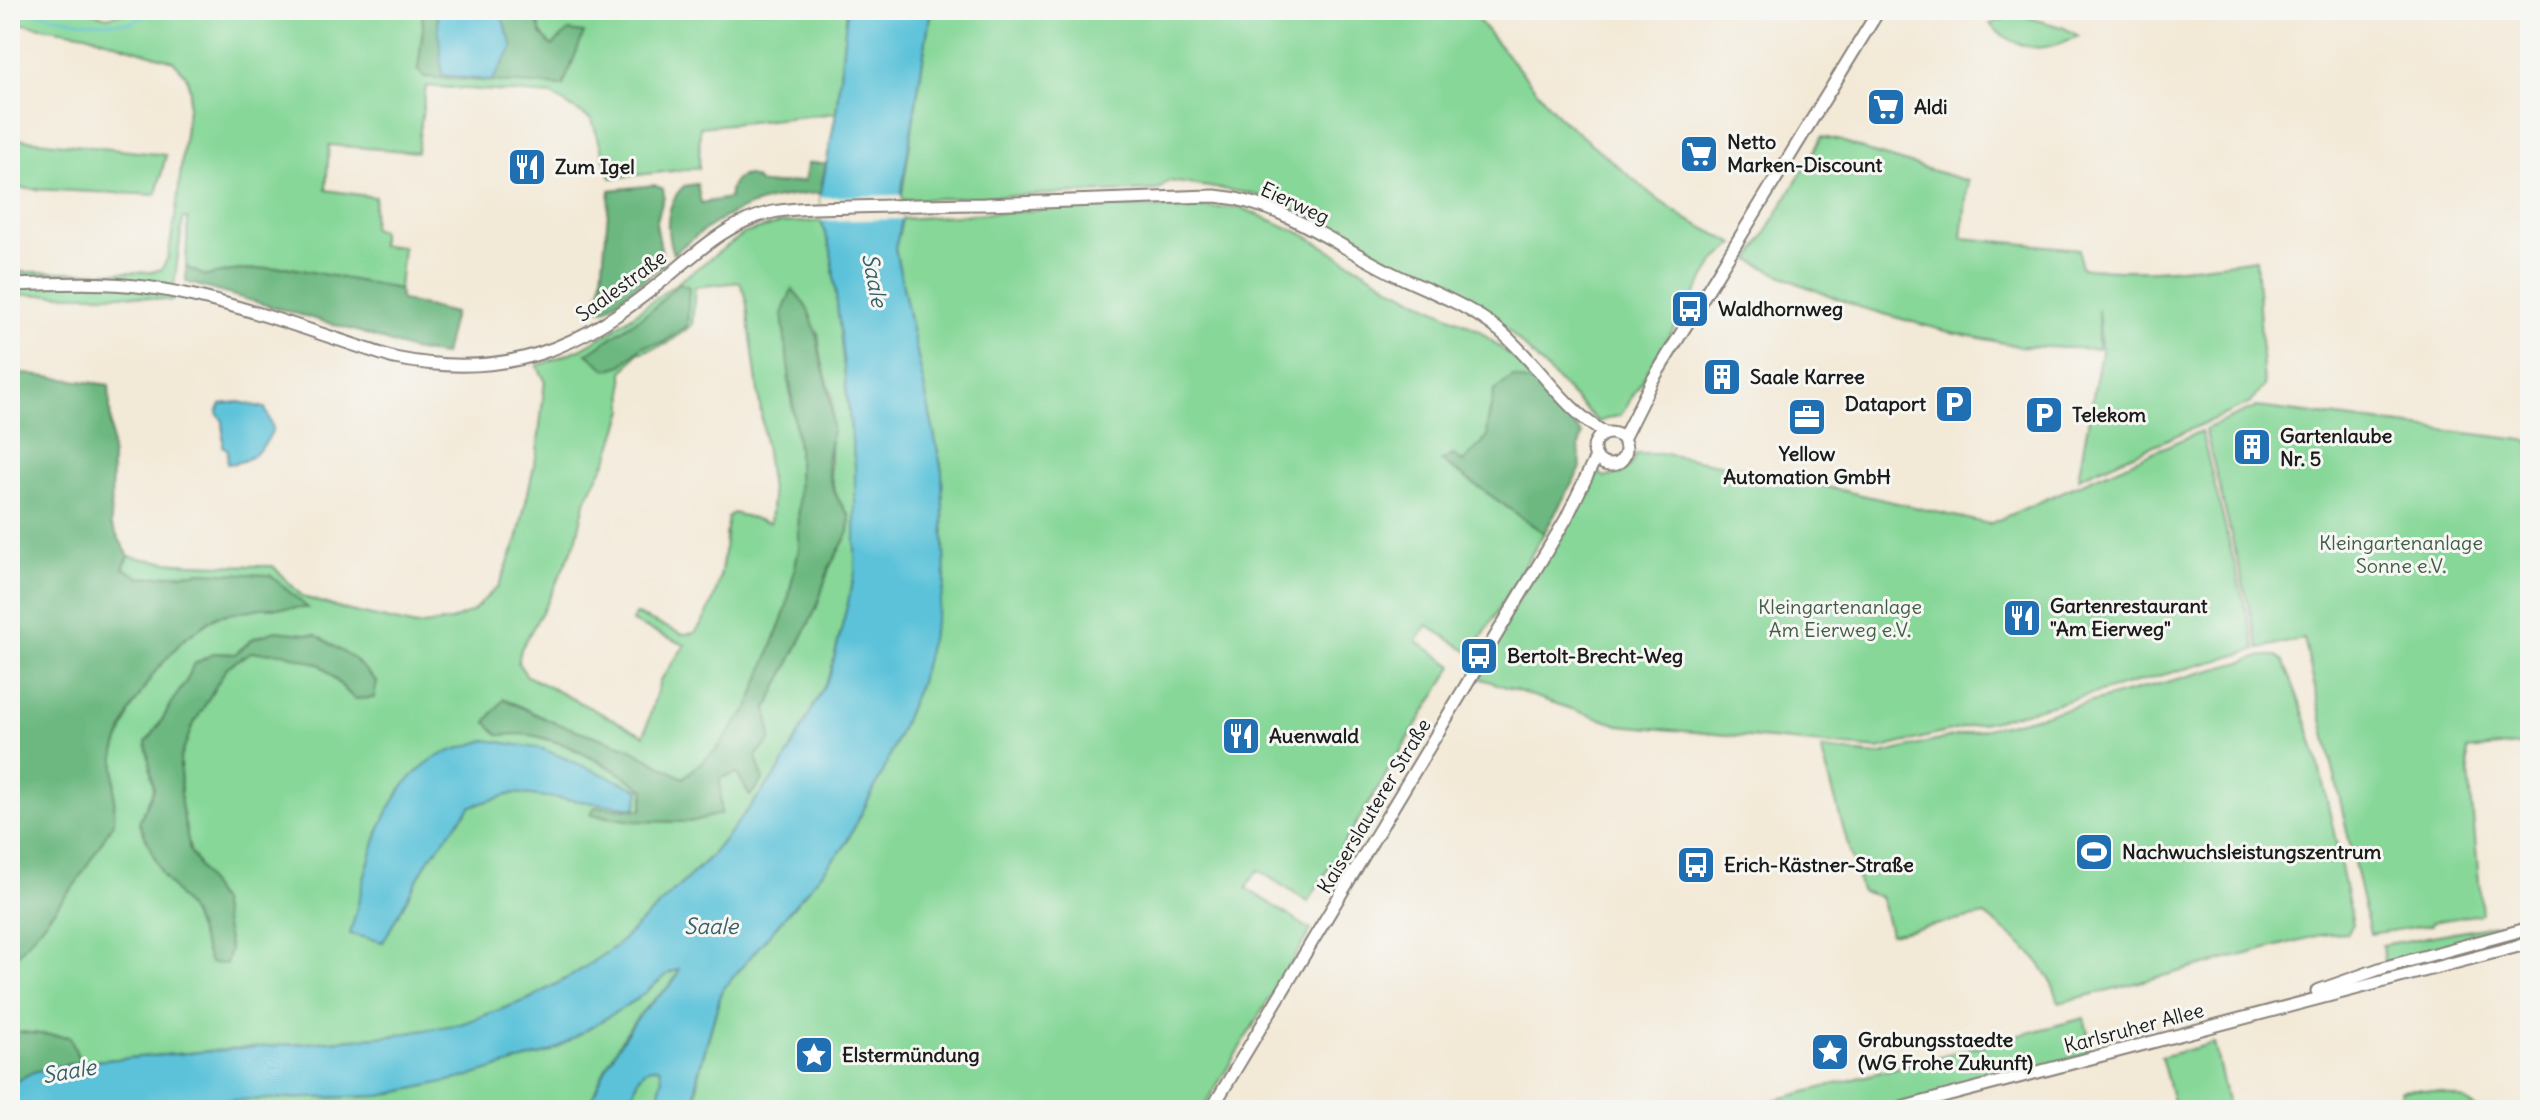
<svg xmlns="http://www.w3.org/2000/svg" width="2540" height="1120" viewBox="0 0 2540 1120" font-family="Delius,sans-serif">
  <style>
    .green { fill: #86d798; stroke: #517a5a; stroke-width: 2; fill-rule: evenodd }
    .forest { fill: #6cb880; stroke: #446a4e; stroke-width: 2 }
    .water { fill: #5cc2d9; stroke: #3c6f7a; stroke-width: 2 }
    .pier { fill: #f3e9d7 }
    .lines { fill: none; stroke-linecap: round; stroke-linejoin: round }
    .stream { stroke: #5cc2d9; stroke-width: 2 }
    .secondary-casing { stroke: #88827a; stroke-width: 15 }
    .secondary { stroke: #fff; stroke-width: 11 }
    .labels { text-anchor: middle; stroke-width: 6; stroke-linejoin: round; paint-order: stroke }
    .poi-label { font-size: 20px; font-weight: bold; fill: #1c1c1c; stroke: #f6f6f2; text-anchor: start }
    .street-label { font-size: 20px; fill: #1c1c1c; stroke: #f6f6f2 }
    .park-label { font-size: 20px; fill: #415d47; stroke: #f6f6f2 }
    .water-label { font-size: 22px; font-style: italic; fill: #365e68; stroke: #f6f6f2 }
  </style>
  <rect width="100%" height="100%" fill="#f6f6f2"/>
  <filter id="ink" filterUnits="userSpaceOnUse"><feTurbulence type="fractalNoise" baseFrequency=".0125" numOctaves="2"/><feDisplacementMap in="SourceGraphic" scale="16" xChannelSelector="R" yChannelSelector="G"/><feConvolveMatrix kernelMatrix="1 2 1 2 8 2 1 2 1" color-interpolation-filters="sRGB"/></filter>
  <filter id="wash" filterUnits="userSpaceOnUse"><feTurbulence type="fractalNoise" baseFrequency=".006" numOctaves="4" result="noise"/><feDisplacementMap in="SourceGraphic" scale="32" xChannelSelector="R" yChannelSelector="G"/><feGaussianBlur stdDeviation="1.8" result="paint"/><feColorMatrix in="noise" values="0 0 0 0 0 0 0 0 0 0 0 0 0 0 0 0 0 1.4 0 .05"/><feComposite in="paint" operator="in"/></filter>
  <g filter="url(#wash)">
    <rect width="100%" height="100%" fill="#f3e9d7"/>
    <g class="green">
      <path d="M10 10H85L107 17 134 10H422L423 28 418 70 552 46 541 34 535 10H847L836 113 700 127 699 168 611 178 592 120 551 95 426 86 417 152 329 145 326 190 375 197 372 228 381 231V245L403 247 399 289 286 267 232 271 205 276 186 267 188 219 183 218 172 301 126 295H10V272H151L162 269 168 257 176 211 190 91 186 75 173 61 86 34 10 22Z"/>
      <path d="M931 10H1470L1558 116 1657 199 1688 220 1735 244 1715 261 1621 415 1598 422 1503 325 1481 309 1274 200 1248 193 1169 181 1158 190 901 200Z"/>
      <path d="M2024 16 2064 28 2079 36C2047 48 2034 55 2004 36 1998 32 1994 30 1990 24L2010 17Z"/>
      <path d="M1822 137 1842 141 1870 152 1968 181 1962 238 2079 249 2081 267C2144 275 2195 267 2256 259L2264 386 2251 403 2078 478 2101 352 2098 309V349L2018 346 1941 330 1859 307 1797 283 1750 260Z"/>
      <path d="M10 138 166 155 156 195 10 188Z"/>
      <path d="M1081 207 1242 208 1303 234 1395 289 1478 330 1516 360 1538 385 1513 377 1494 391 1487 427 1489 437 1463 463 1442 461 1544 533 1472 654 1427 625 1417 641 1453 666 1308 902 1258 870 1246 888 1311 930 1202 1110H695L699 1072 722 990 844 847 883 772 920 682 942 471 895 249 902 219Z"/>
      <path d="M821 221 831 250 855 467V574L830 675 781 768 711 856 616 946 573 975 529 999 461 1024 390 1036 80 1062 70 1037 10 1031V964L114 822 115 752 130 711 153 674 183 640 217 616 261 608H307L203 572 141 578 123 568 129 556C176 566 225 565 273 566L303 597 350 611 417 626 450 621 472 612 499 585 517 541 537 453 545 380 537 366 580 349 610 332 745 233 781 223ZM740 282 746 299 772 498 770 523 734 513 728 517C724 557 721 600 695 633L682 634 635 614 632 622 685 645 660 681 644 735 527 676 518 663 521 649 548 601 576 541 586 499 609 456 624 410 623 372 638 353 667 344 692 325 695 287ZM679 283 664 342 587 354 653 309ZM818 332C820 345 820 357 824 369 826 379 831 389 832 399 835 444 817 478 850 516L849 532 829 568 816 609 767 708 771 740 737 773 720 778 690 822 633 821 591 815 595 807 642 810 645 790 613 769 565 745 528 734 505 699 550 721 629 748 683 778 716 750 749 707 786 609 799 548 798 448 788 378ZM254 638 377 682 354 699 321 665 283 653 251 652 227 667 192 727 180 759 181 804 190 851 220 902 210 962 192 914 162 874 139 822 154 789 146 742C158 729 162 719 171 704 181 687 186 686 193 665L214 653 235 654ZM401 789 640 790 636 808 515 793 471 806 428 860 383 942 350 934 378 832Z"/>
      <path d="M2257 407 2530 441V744L2467 750 2482 914 2431 922V925L2370 934 2304 639 2259 648 2205 429Z"/>
      <path d="M2201 431 2256 650 1995 720 1878 749 1619 725 1473 676 1566 519 1599 473 1605 477C1621 475 1631 470 1636 454H1665L1761 472 1989 524Z"/>
      <path d="M2264 656H2276L2283 661C2320 741 2334 838 2353 924L2347 933 2320 935 2059 1003C2049 961 2017 941 1985 915L1890 934 1881 897 1861 891 1821 749 1877 755 2028 719Z"/>
      <path d="M2505 923 2513 925 2511 927 2384 963 2382 945Z"/>
      <path d="M680 969C674 986 655 997 643 1011 621 1035 598 1079 588 1110H99L237 1100 380 1096 550 1052 637 999 669 973Z"/>
      <path d="M2084 1018 2091 1045 2083 1055 1877 1110H1737Z"/>
      <path d="M2214 1043 2229 1110H2156L2174 1105 2161 1057Z"/>
      <path d="M652 1066 660 1067 662 1077 656 1110H629C634 1095 636 1072 652 1066Z"/>
      <path d="M2416 1089C2439 1091 2462 1095 2479 1110H2405L2401 1090Z"/>
    </g>
    <g class="forest">
      <path d="M422 10H437L443 75 492 80 513 47 499 10H535L541 34 552 46 569 31 584 33 563 86 424 77 418 70 423 28Z"/>
      <path d="M808 163H826L820 193C755 197 722 213 673 254 665 231 665 203 684 186L697 184 701 203 730 198C728 185 739 170 754 178 763 183 753 183 765 184 777 185 792 182 804 181Z"/>
      <path d="M654 185 663 189 664 196 656 224 664 264 605 310 592 307 601 288 610 190Z"/>
      <path d="M186 267 205 276 232 271 286 267 399 289 401 300 454 313 444 355 411 350 360 332 186 282Z"/>
      <path d="M679 283 689 287 687 326 664 342 643 346 622 365 607 370 587 354 653 309Z"/>
      <path d="M792 289C817 313 816 338 823 368 829 389 832 407 832 429 832 438 830 445 828 454 825 476 836 500 850 516L849 532 829 568 816 609 767 708 771 740 756 756 763 780 750 796 737 773 720 778 721 814 690 822 633 821 590 814 595 807 642 810 645 790C611 767 572 742 531 735 521 733 509 735 499 735L486 722 504 699 550 721 629 748 683 778 716 750 749 707 786 609 799 548 798 448 782 314Z"/>
      <path d="M10 372 109 385 112 451 111 525 129 556 123 568 141 578 203 572 270 575 308 608H261L217 616 183 640 153 674 130 711 115 752 114 822 77 882 10 964Z"/>
      <path d="M1513 377 1538 385 1582 434 1579 447 1581 468 1544 533 1442 461 1453 455 1463 462 1488 437 1487 427 1494 391Z"/>
      <path d="M276 631 316 635 354 659 377 682 374 698 354 699 321 665 283 653 251 652 227 667 192 727 180 759 181 804 190 851 220 902 230 950 226 964 210 963 192 914 162 874 139 822 154 789 146 742C159 728 162 720 171 704 181 687 186 686 193 665L214 653 235 654 254 638Z"/>
      <path d="M10 1031 70 1037 80 1062 33 1072 10 1085Z"/>
    </g>
    <g class="water">
      <path d="M437 10H499L513 47 492 81 442 75Z"/>
      <path d="M847 10H931L901 195 902 219 895 249 942 471 945 583 920 682 883 772 844 847 722 990 698 1073 694 1110H656L662 1078 660 1068C637 1063 634 1093 629 1110H588C599 1078 618 1043 639 1016 650 1001 675 988 679 969L669 973 637 999 550 1052 467 1077 380 1096 237 1100 99 1110H10V1085L33 1072 80 1062 390 1036 461 1024 529 999 573 975 616 946 711 856 781 768 830 675 855 574V467L831 250 821 221 820 197 836 113Z"/>
      <path d="M239 402 265 408 273 428C266 448 249 464 227 464L228 450 223 446V421L217 413 221 404Z"/>
      <path d="M486 740 543 749 640 790 636 808 515 793 471 806 428 860 383 942 350 934C367 874 376 796 433 759 448 750 469 746 486 740Z"/>
    </g>
    <path class="pier" d="M901 195 902 219 821 221 820 197Z"/>
    <g class="lines">
      <path class="stream" d="M21 10 83 22 131 23 158 10"/>
    </g>
  </g>
  <g filter="url(#ink)">
    <g class="lines">
      <g class="secondary-casing">
        <g id="secondary">
          <path d="M10 285C55 284 101 281 145 287 227 298 315 333 394 358 507 381 580 349 666 278 699 250 730 221 773 212 799 207 825 208 852 207 896 206 940 204 985 204 1061 202 1138 198 1215 196 1284 202 1337 247 1398 276 1434 293 1470 306 1500 331 1537 362 1563 409 1605 433"/>
          <circle cx="1610" cy="449" r="16"/>
          <path d="M1623 439 1652 381 1879 10"/>
          <path d="M2317 991 2382 968 2530 928"/>
          <path d="M1211 1110 1566 519 1596 457"/>
          <path d="M1893 1110 2530 943"/>
        </g>
      </g>
      <use href="#secondary" class="secondary"/>
    </g>
  </g>
  <defs>
    <g id="supermarket-square" transform="scale(2)"><rect x="-9" y="-9" width="18" height="18" rx="4" fill="#1f6fb2" stroke="#f6f6f2"/><path d="M-6-5.5h2.5l.6 2H6L4.5 2H-2.5L-4.4-4H-6ZM-1.5 3.2a1.3 1.3 0 1 0 .1 0ZM3 3.2a1.3 1.3 0 1 0 .1 0Z" fill="#fff"/></g>
    <g id="restaurant-square" transform="scale(2)"><rect x="-9" y="-9" width="18" height="18" rx="4" fill="#1f6fb2" stroke="#f6f6f2"/><path d="M-5-6h1v4h1v-4h1v4h1v-4h1v5L-1.5 .5V6h-2V.5L-5-1ZM5-6V6H3V1.5H1.5Q1.5-4 5-6Z" fill="#fff"/></g>
    <g id="bus-square" transform="scale(2)"><rect x="-9" y="-9" width="18" height="18" rx="4" fill="#1f6fb2" stroke="#f6f6f2"/><path d="M-5-6H5V4H4V6H2V4H-2V6H-4V4H-5ZM-3.5-4V0h7V-4ZM-3.5 1.2v1.5H-2V1.2ZM2 1.2v1.5H3.5V1.2Z" fill="#fff"/></g>
    <g id="building-square" transform="scale(2)"><rect x="-9" y="-9" width="18" height="18" rx="4" fill="#1f6fb2" stroke="#f6f6f2"/><path d="M-4-6H4V6H1V3H-1V6H-4ZM-2.5-4.3h1.7v1.8h-1.7ZM.8-4.3h1.7v1.8H.8ZM-2.5-1h1.7V.8h-1.7ZM.8-1h1.7V.8H.8Z" fill="#fff"/></g>
    <g id="parking-square" transform="scale(2)"><rect x="-9" y="-9" width="18" height="18" rx="4" fill="#1f6fb2" stroke="#f6f6f2"/><path d="M-3.5-5.5H1a3.5 3.5 0 0 1 0 7H-1V5.5H-3.5ZM-1-3.4V-.6H.8a1.4 1.4 0 0 0 0-2.8Z" fill="#fff"/></g>
    <g id="office-square" transform="scale(2)"><rect x="-9" y="-9" width="18" height="18" rx="4" fill="#1f6fb2" stroke="#f6f6f2"/><path d="M-6-3h4V-5.5h4V-3h4V5H-6ZM-1-4.5V-3h2v-1.5ZM-6 0V1H6V0Z" fill="#fff"/></g>
    <g id="stadium-square" transform="scale(2)"><rect x="-9" y="-9" width="18" height="18" rx="4" fill="#1f6fb2" stroke="#f6f6f2"/><path d="M0-5a6.5 5 0 1 0 0 10a6.5 5 0 1 0 0-10ZM-3.5-1.8h7v3.6h-7Z" fill="#fff"/></g>
    <g id="sight-square" transform="scale(2)"><rect x="-9" y="-9" width="18" height="18" rx="4" fill="#1f6fb2" stroke="#f6f6f2"/><path d="M0-6L1.8-2.2L6-1.7L2.9 1.2L3.7 5.4L0 3.3L-3.7 5.4L-2.9 1.2L-6-1.7L-1.8-2.2Z" fill="#fff"/></g>
  </defs>
  <g fill-rule="evenodd">
    <use href="#supermarket-square" x="1886" y="107"/>
    <use href="#supermarket-square" x="1699" y="154"/>
    <use href="#restaurant-square" x="527" y="167"/>
    <use href="#bus-square" x="1690" y="309"/>
    <use href="#building-square" x="1722" y="377"/>
    <use href="#parking-square" x="1954" y="404"/>
    <use href="#parking-square" x="2044" y="415"/>
    <use href="#office-square" x="1807" y="417"/>
    <use href="#building-square" x="2252" y="447"/>
    <use href="#restaurant-square" x="2022" y="618"/>
    <use href="#bus-square" x="1479" y="656"/>
    <use href="#restaurant-square" x="1241" y="736"/>
    <use href="#stadium-square" x="2094" y="852"/>
    <use href="#bus-square" x="1696" y="865"/>
    <use href="#sight-square" x="1830" y="1052"/>
    <use href="#sight-square" x="814" y="1055"/>
  </g>
  <g class="labels">
    <g class="poi-label">
      <text x="1914" y="114">Aldi</text>
      <text x="1727" y="149">Netto<tspan x="1727" dy="23">Marken-Discount</tspan></text>
      <text x="555" y="174">Zum Igel</text>
      <text x="1718" y="316">Waldhornweg</text>
      <text x="1750" y="384">Saale Karree</text>
      <text x="1926" y="411" text-anchor="end">Dataport</text>
      <text x="2072" y="422">Telekom</text>
      <text x="2280" y="443">Gartenlaube<tspan x="2280" dy="23">Nr. 5</tspan></text>
      <text x="1807" y="461" text-anchor="middle">Yellow<tspan x="1807" dy="23">Automation GmbH</tspan></text>
      <text x="2050" y="613">Gartenrestaurant<tspan x="2050" dy="23">"Am Eierweg"</tspan></text>
      <text x="1507" y="663">Bertolt-Brecht-Weg</text>
      <text x="1269" y="743">Auenwald</text>
      <text x="2122" y="859">Nachwuchsleistungszentrum</text>
      <text x="1724" y="872">Erich-Kästner-Straße</text>
      <text x="1858" y="1047">Grabungsstaedte<tspan x="1858" dy="23">(WG Frohe Zukunft)</tspan></text>
      <text x="842" y="1062">Elstermündung</text>
    </g>
    <g class="street-label">
      <text transform="translate(1295 203) rotate(25)" y="7">Eierweg</text>
      <text transform="translate(621 286) rotate(-36)" y="7">Saalestraße</text>
      <text transform="translate(1374 806) rotate(-59)" y="7">Kaiserslauterer Straße</text>
      <text transform="translate(2134 1028) rotate(-15)" y="7">Karlsruher Allee</text>
    </g>
    <g class="park-label">
      <text x="2401" y="550">Kleingartenanlage<tspan x="2401" dy="23">Sonne e.V.</tspan></text>
      <text x="1840" y="614">Kleingartenanlage<tspan x="1840" dy="23">Am Eierweg e.V.</tspan></text>
    </g>
    <g class="water-label">
      <text transform="translate(875 280) rotate(79)" y="8">Saale</text>
      <text x="711" y="934">Saale</text>
      <text transform="translate(69 1071) rotate(-10)" y="8">Saale</text>
    </g>
  </g>
  <rect width="2540" height="1120" fill="none" stroke="#f6f6f2" stroke-width="40"/>
</svg>
